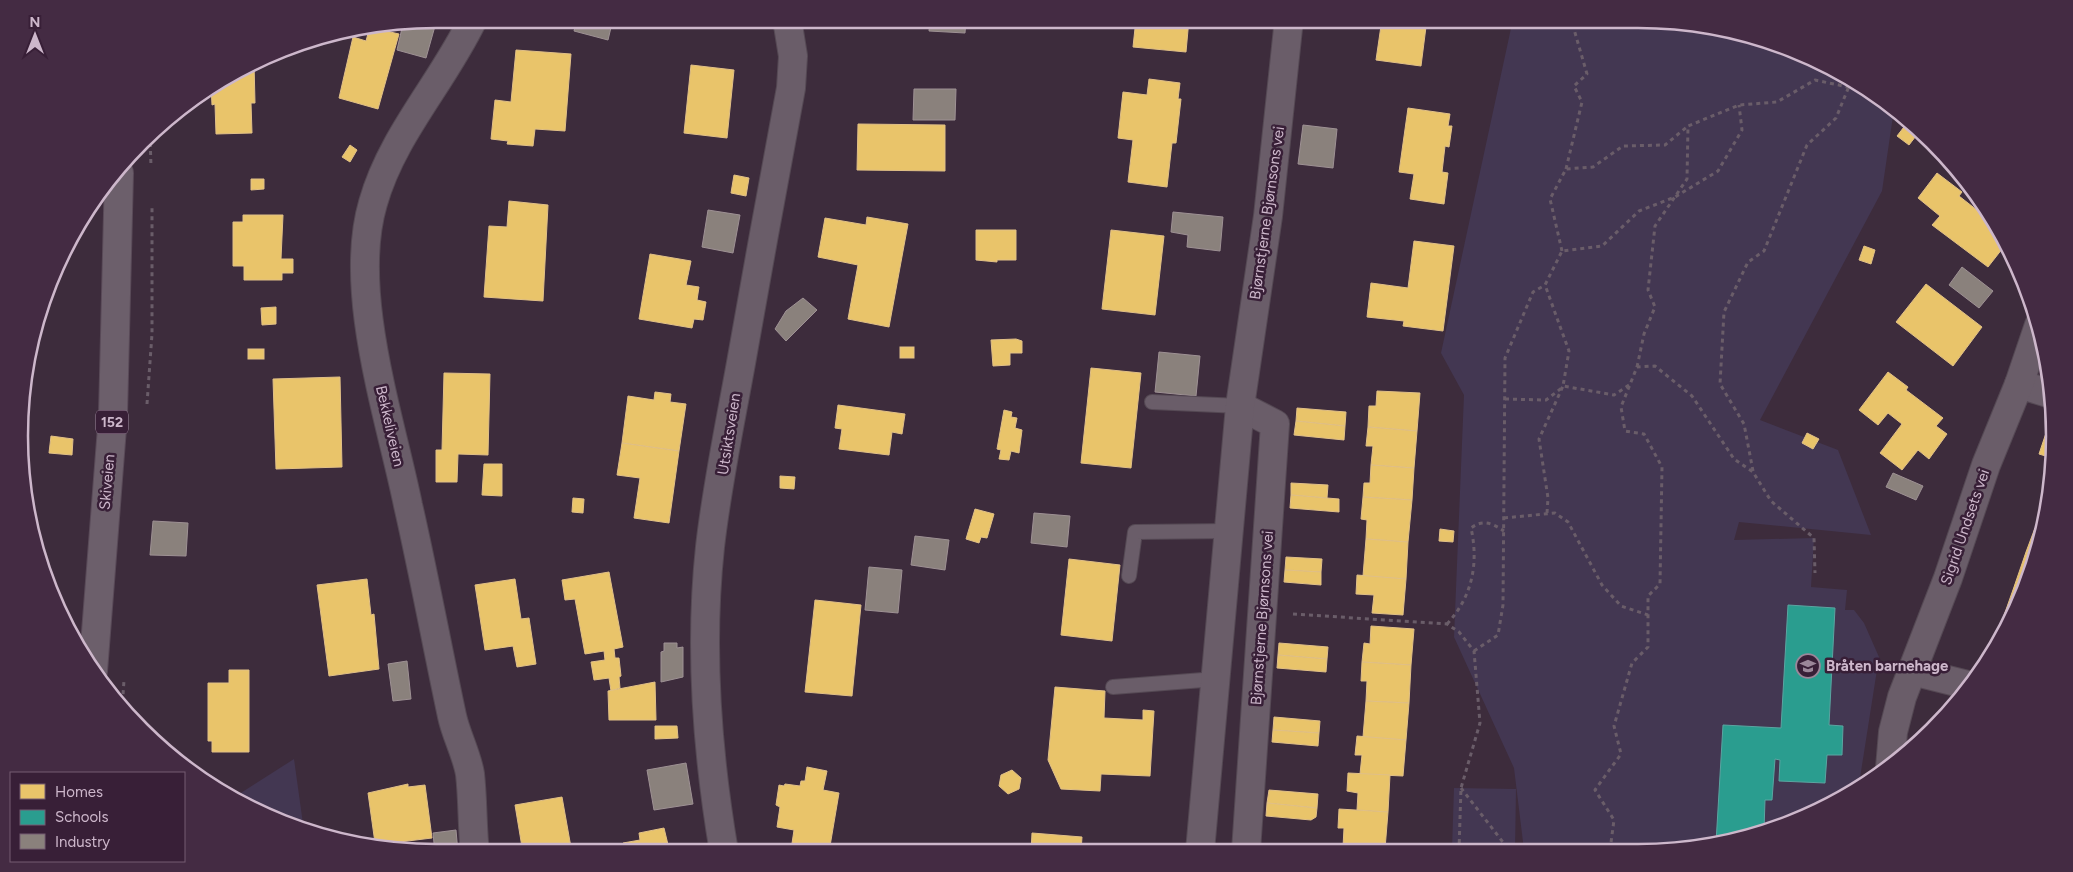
<svg xmlns="http://www.w3.org/2000/svg" width="2073" height="872" viewBox="0 0 2073 872" font-family="Figtree,sans-serif">
  <style>
    .green { fill: #433752 }
    .homes { fill: #e9c46a; stroke: #e1c087 }
    .schools { fill: #2a9d8f; stroke: #5ba5a1 }
    .industry { fill: #8a817c; stroke: #9e9194 }
    .lines { fill: none; stroke-linecap: round; stroke-linejoin: round }
    .lane-casing { stroke: #554954; stroke-width: 16 }
    .street-casing { stroke: #554954; stroke-width: 30 }
    .primary-casing { stroke: #594a58; stroke-width: 30 }
    .path { stroke: #6a5d69; stroke-width: 3; stroke-dasharray: 4 4; stroke-linecap: butt }
    .lane { stroke: #6a5d69; stroke-width: 14 }
    .street { stroke: #6a5d69; stroke-width: 28 }
    .primary { stroke: #6c5f6b; stroke-width: 28 }
    .labels { text-anchor: middle; stroke-width: 5; stroke-linejoin: round; paint-order: stroke }
    .shield { fill: #381f37; stroke: #a0899f; stroke-width: 1 }
    .shield-label { font-size: 14px; font-weight: bold; fill: #cdb7cb }
    .street-label { font-size: 15px; fill: #cdb7cb; stroke: #381f37 }
    .poi-label { font-size: 15px; font-weight: bold; fill: #cdb7cb; stroke: #381f37; text-anchor: start }
    .rim { fill: none; stroke: #cdb7cb; stroke-width: 2.5 }
  </style>
  <rect width="100%" height="100%" fill="#3d2c3c"/>
  <g class="green">
    <path d="M1513 19H1637L1771 41 1846 75 1894 109 1882 191 1760 420 1838 450 1871 535 1739 522 1734 540 1814 538 1811 587 1847 590 1845 610H1854L1864 623 1879 657 1860 778 1861 784 1797 821 1692 850H1524L1514 768 1454 637 1464 395 1441 353Z"/>
    <path d="M294 759 304 831 236 796Z"/>
    <path d="M1454 788 1516 789 1515 850H1452Z"/>
  </g>
  <g class="homes">
    <path d="M847 19H898V23L887 22V27L846 23Z"/>
    <path d="M1136 19H1189L1186 52 1133 47Z"/>
    <path d="M1382 19H1427L1421 66 1376 60Z"/>
    <path d="M377 29 399 34 378 109 339 98 353 37 366 41 369 30Z"/>
    <path d="M516 50 571 54 565 131 535 129 533 146 507 144 508 141 491 139 495 100 511 102Z"/>
    <path d="M254 63 255 103H251L252 133 216 134 215 104 212 105 211 86 227 75Z"/>
    <path d="M691 65 734 70 727 138 684 133Z"/>
    <path d="M1149 79 1180 83 1178 99H1181L1176 143H1172L1167 187 1128 182 1133 140 1118 138 1123 92 1147 95Z"/>
    <path d="M1408 108 1450 114 1448 126H1452L1449 147 1445 146 1442 172 1448 173 1444 204 1410 199 1414 174 1399 172Z"/>
    <path d="M1907 123 1919 132 1909 145 1897 136Z"/>
    <path d="M858 124 945 125V171L857 170Z"/>
    <path d="M350 145 357 150 350 162 342 157Z"/>
    <path d="M1937 173 1962 192 1959 196 1982 214 1985 210 2006 244 1988 267 1932 225 1940 216 1918 198Z"/>
    <path d="M734 175 749 178 746 196 731 193Z"/>
    <path d="M251 179H264V189L251 190Z"/>
    <path d="M509 201 548 205 543 301 484 297 489 226 507 227Z"/>
    <path d="M243 215H283L281 259H293V273H282V280H244V266H233V222H243Z"/>
    <path d="M867 217 908 224 889 327 848 319 858 265 818 257 825 218 866 225Z"/>
    <path d="M976 230H1016V260H997V262L976 260Z"/>
    <path d="M1111 230 1164 236 1155 315 1102 309Z"/>
    <path d="M1414 241 1454 246 1443 331 1403 326 1404 321 1367 317 1371 283 1408 288Z"/>
    <path d="M1864 246 1875 250 1871 264 1859 260Z"/>
    <path d="M650 254 691 261 686 285 699 287 697 300 706 302 703 320 694 319 692 328 639 319Z"/>
    <path d="M1926 284 1982 327 1953 366 1896 322Z"/>
    <path d="M276 307V324L262 325 261 308Z"/>
    <path d="M1016 339 1022 341V353H1010V365L993 366 991 340Z"/>
    <rect x="900" y="347" width="14" height="11"/>
    <rect x="248" y="349" width="16" height="10"/>
    <path d="M1091 368 1141 373 1131 468 1081 463Z"/>
    <path d="M1888 372 1908 387 1906 390 1943 418 1936 426 1947 434 1929 459 1918 450 1902 470 1880 453 1902 424 1888 413 1878 425 1859 410Z"/>
    <path d="M444 373 490 374 488 455 458 454 457 482H436V450H442Z"/>
    <path d="M340 377 342 467 276 469 273 379Z"/>
    <path d="M1377 391 1420 393 1417 431 1368 427 1369 406H1376Z"/>
    <path d="M655 392 671 394 670 402 686 404 679 451 622 443 628 396 654 400Z"/>
    <path d="M838 405 905 414 902 434 892 432 889 455 839 449 842 429 835 428Z"/>
    <path d="M1297 408 1346 412 1345 426 1296 421Z"/>
    <path d="M1004 410 1012 412 1011 417 1017 418 1015 428 1022 430 1019 453 1011 451 1009 460 999 459 1001 450 997 449Z"/>
    <path d="M2052 415 2053 416 2052 458 2039 454Z"/>
    <path d="M1296 421 1345 426 1344 440 1294 435Z"/>
    <path d="M1368 427 1417 431 1414 468 1371 465 1373 446H1366Z"/>
    <path d="M1807 433 1819 439 1813 449 1802 443Z"/>
    <path d="M51 436 73 439 72 455 49 453Z"/>
    <path d="M622 443 679 451 669 523 634 518 640 478 617 475Z"/>
    <path d="M484 464H502V496L482 495Z"/>
    <path d="M1371 465 1414 468 1412 500 1363 497 1364 483H1370Z"/>
    <path d="M780 476 795 477 794 489 780 488Z"/>
    <path d="M1291 483 1328 485 1327 498 1291 495Z"/>
    <path d="M1291 495 1339 499V512L1290 508Z"/>
    <path d="M1363 497 1412 500 1408 542 1366 539 1367 520 1361 519Z"/>
    <path d="M573 498 584 499 583 513 572 512Z"/>
    <path d="M975 509 994 514 987 538 981 537 979 543 966 539Z"/>
    <path d="M2035 528 2041 530 2035 556 2026 552Z"/>
    <path d="M1440 529 1454 531 1453 542 1439 541Z"/>
    <path d="M1366 539 1408 542 1406 579 1363 576Z"/>
    <path d="M2026 552 2035 556 2032 570 2022 590 2014 587Z"/>
    <path d="M1286 557 1322 559 1321 572 1285 570Z"/>
    <path d="M1069 559 1120 565 1112 641 1061 635Z"/>
    <path d="M1285 570 1321 572V585L1284 582Z"/>
    <path d="M609 572 623 647 614 649 615 658H619L621 676 619 677 620 688 611 691 609 678 594 680 591 662 605 660 604 651 585 654 575 599 565 600 562 580Z"/>
    <path d="M1357 575 1406 579 1403 615 1372 613 1374 595 1356 594Z"/>
    <path d="M367 579 371 615 374 614 379 669 329 676 317 585Z"/>
    <path d="M515 579 521 619 529 618 536 664 517 667 513 646 485 650 475 585Z"/>
    <path d="M2014 587 2022 590 2006 623 2002 621Z"/>
    <path d="M815 600 861 605 852 696 805 692Z"/>
    <path d="M2002 621 2006 623 1991 653Z"/>
    <path d="M1371 626 1414 629 1411 665 1362 662 1364 643 1370 644Z"/>
    <path d="M1279 643 1328 647 1327 659 1278 655Z"/>
    <path d="M1278 655 1327 659 1326 672 1277 668Z"/>
    <path d="M1362 662 1411 665 1409 703 1366 701 1367 681H1361Z"/>
    <path d="M229 670H249V752H212V741H208V683H229Z"/>
    <path d="M655 682 656 720H609L608 691Z"/>
    <path d="M1055 687 1105 691 1104 718 1143 720V710L1154 711 1150 776 1101 774 1100 791 1061 789 1048 760Z"/>
    <path d="M1366 701 1409 703 1406 740 1363 737Z"/>
    <path d="M1274 717 1320 721 1319 733 1273 730Z"/>
    <path d="M655 726H677L678 738 655 739Z"/>
    <path d="M1273 730 1319 733 1318 746 1272 742Z"/>
    <path d="M1357 736 1406 740 1403 776 1360 774 1362 755H1355Z"/>
    <path d="M807 767 827 771 823 790 839 793 829 852 791 850 794 830 777 827 780 807 776 805 779 785 784 786 785 784 800 786 801 781H805Z"/>
    <path d="M1012 770 1021 778 1019 789 1008 794 999 786 1001 775Z"/>
    <path d="M1348 773 1390 775 1388 812 1357 810 1358 793 1347 791Z"/>
    <path d="M408 784V787L425 785 432 838 383 844 375 843 368 793Z"/>
    <path d="M1269 790 1318 794 1317 808 1267 803Z"/>
    <path d="M562 797 572 853H523L515 805Z"/>
    <path d="M1267 803 1317 808 1316 817 1311 820 1266 816Z"/>
    <path d="M1339 809 1388 812 1385 849 1343 847 1344 828H1338Z"/>
    <path d="M664 828 670 853H605L604 851 624 847 623 843 640 840 639 833Z"/>
    <path d="M1032 833 1082 837 1081 851 1031 852Z"/>
    <path d="M1343 847 1385 849V851H1342Z"/>
  </g>
  <path class="schools" d="M1788 605 1835 608 1829 725 1843 726 1842 755H1827L1825 783 1779 781 1780 760 1775 759 1772 800H1765L1764 830 1716 843 1723 725 1781 728Z"/>
  <g class="industry">
    <path d="M577 19H613L608 40 574 31Z"/>
    <path d="M930 19H966L965 33 929 31Z"/>
    <path d="M418 22 435 26 426 58 397 50 402 28 394 26Z"/>
    <path d="M914 89H956L955 120H913Z"/>
    <path d="M1303 125 1337 129 1333 168 1298 164Z"/>
    <path d="M708 210 740 215 733 253 702 247Z"/>
    <path d="M1173 212 1223 217 1220 251 1187 247 1188 235 1171 232Z"/>
    <path d="M1962 267 1993 291 1979 308 1949 285Z"/>
    <path d="M803 298 817 310 786 341 775 329 786 311Z"/>
    <path d="M1159 352 1200 356 1196 396 1155 392Z"/>
    <path d="M1893 473 1923 486 1916 500 1886 487Z"/>
    <path d="M1034 513 1070 516 1067 547 1031 543Z"/>
    <path d="M153 521 188 523 186 556 150 555Z"/>
    <path d="M915 536 949 540 945 570 911 565Z"/>
    <path d="M869 567 902 570 898 613 865 610Z"/>
    <path d="M664 643H677V648L683 647V677L661 682V652L664 651Z"/>
    <path d="M407 661 411 699 393 701 388 664Z"/>
    <path d="M686 763 693 804 654 810 647 770Z"/>
    <path d="M456 830 458 853H435L433 833Z"/>
  </g>
  <g class="lines">
    <g class="lane-casing">
      <g id="lane">
        <path d="M1152 402 1240 406"/>
        <path d="M1129 576 1135 532 1229 531"/>
        <path d="M1113 687 1216 679"/>
      </g>
    </g>
    <g class="street-casing">
      <g id="street">
        <path d="M473 19C443 82 392 135 373 203 347 291 390 417 408 505 424 575 437 646 452 716 456 735 467 755 470 774 473 800 472 827 475 853"/>
        <path d="M2019 384 2051 394"/>
        <path d="M1240 406 1275 424 1246 851"/>
        <path d="M1912 671 1968 685"/>
        <path d="M1890 768 1893 732 1902 697 1948 578 1986 465 2019 384 2039 325"/>
        <path d="M1200 851 1240 406 1268 216 1289 19"/>
        <path d="M724 852C707 752 699 649 710 547 717 485 730 424 741 363 757 271 774 180 791 88L793 56 787 19"/>
      </g>
    </g>
    <g class="primary-casing">
      <path id="primary" d="M93 671 113 415 119 173"/>
    </g>
    <g class="path">
      <path d="M150 135 151 167"/>
      <path d="M1566 169 1582 102 1574 86 1587 74 1571 19"/>
      <path d="M1562 251 1550 199 1566 169 1593 167 1623 146 1665 145 1688 126"/>
      <path d="M1637 367 1644 334 1655 307 1648 290 1655 226 1687 179 1688 126 1739 105 1777 102 1815 80 1848 87"/>
      <path d="M1629 385 1614 395 1563 386 1569 351 1545 285 1562 251 1602 246 1639 211 1675 197 1718 171 1742 130 1739 105"/>
      <path d="M1505 399 1546 400 1563 387"/>
      <path d="M147 404 152 334V206"/>
      <path d="M1753 471 1744 424 1720 384 1724 312 1748 262 1764 251 1807 145 1836 118 1852 79"/>
      <path d="M1547 513 1548 498 1539 439 1563 386"/>
      <path d="M1504 518 1555 513 1568 522 1602 585 1621 606 1648 615"/>
      <path d="M1293 614 1447 624 1459 632 1474 651 1480 723 1461 788 1459 850"/>
      <path d="M1447 624C1472 597 1479 564 1471 528 1483 519 1492 523 1504 531"/>
      <path d="M1474 651 1498 635 1503 605 1505 358 1533 292 1545 285"/>
      <path d="M122 710 124 680"/>
      <path d="M1461 788 1509 850"/>
      <path d="M1610 850 1614 820 1595 790 1621 754 1614 726 1632 663 1648 647V596L1660 584 1662 467 1644 434 1625 431 1621 407 1637 367 1655 366 1692 396 1734 459 1753 472 1771 501 1814 538 1815 573"/>
    </g>
    <use href="#lane" class="lane"/>
    <use href="#street" class="street"/>
    <use href="#primary" class="primary"/>
  </g>
  <defs>
    <g id="school-ring" transform="scale(1.25)"><circle r="9.5" fill="#381f37" stroke="#9b8699" stroke-width="1.5"/><path d="M0-5L7-2L0 1L-7-2ZM-4 1L0 2.5L4 1V4Q0 6-4 4Z" fill="#9b8699"/></g>
  </defs>
  <g fill-rule="evenodd">
    <use href="#school-ring" x="1808" y="666"/>
  </g>
  <g class="labels">
    <rect class="shield" x="96" y="410.5" width="32" height="23" rx="4"/>
    <g class="shield-label">
      <text x="112" y="427">152</text>
    </g>
    <g class="street-label">
      <text transform="translate(1267 213) rotate(-82)" y="5">Bjørnstjerne Bjørnsons vei</text>
      <text transform="translate(390 426) rotate(77)" y="5">Bekkeliveien</text>
      <text transform="translate(729 434) rotate(-81)" y="5">Utsiktsveien</text>
      <text transform="translate(107 482) rotate(-85)" y="5">Skiveien</text>
      <text transform="translate(1965 527) rotate(-71)" y="5">Sigrid Undsets vei</text>
      <text transform="translate(1262 618) rotate(-86)" y="5">Bjørnstjerne Bjørnsons vei</text>
    </g>
    <g class="poi-label">
      <text x="1826" y="671">Bråten barnehage</text>
    </g>
  </g>
  <path d="M0 0H2073V872H0ZM436 28H1638A408 408 0 0 1 2046 436V436A408 408 0 0 1 1638 844H436A408 408 0 0 1 28 436V436A408 408 0 0 1 436 28Z" fill="#442b43" fill-rule="evenodd"/>
  <path class="rim" d="M436 28H1638A408 408 0 0 1 2046 436V436A408 408 0 0 1 1638 844H436A408 408 0 0 1 28 436V436A408 408 0 0 1 436 28Z"/>
  <rect x="10" y="772" width="175" height="90" fill="#381f37" stroke="#745c72"/>
  <rect x="20" y="784" width="25" height="15" fill="#e9c46a" stroke="#745c72"/>
  <text x="55" y="797" font-size="15" fill="#cdb7cb">Homes</text>
  <rect x="20" y="810" width="25" height="15" fill="#2a9d8f" stroke="#745c72"/>
  <text x="55" y="822" font-size="15" fill="#cdb7cb">Schools</text>
  <rect x="20" y="834" width="25" height="15" fill="#8a817c" stroke="#745c72"/>
  <text x="55" y="847" font-size="15" fill="#cdb7cb">Industry</text>
  <g transform="translate(35 35)" stroke="#381f37" stroke-width="4" paint-order="stroke">
  <path d="M0-4L9 19L0 12L-9 19Z" fill="#cdb7cb"/>
  <text y="-8" font-size="14" font-weight="bold" text-anchor="middle" fill="#cdb7cb">N</text>
  </g>
</svg>
